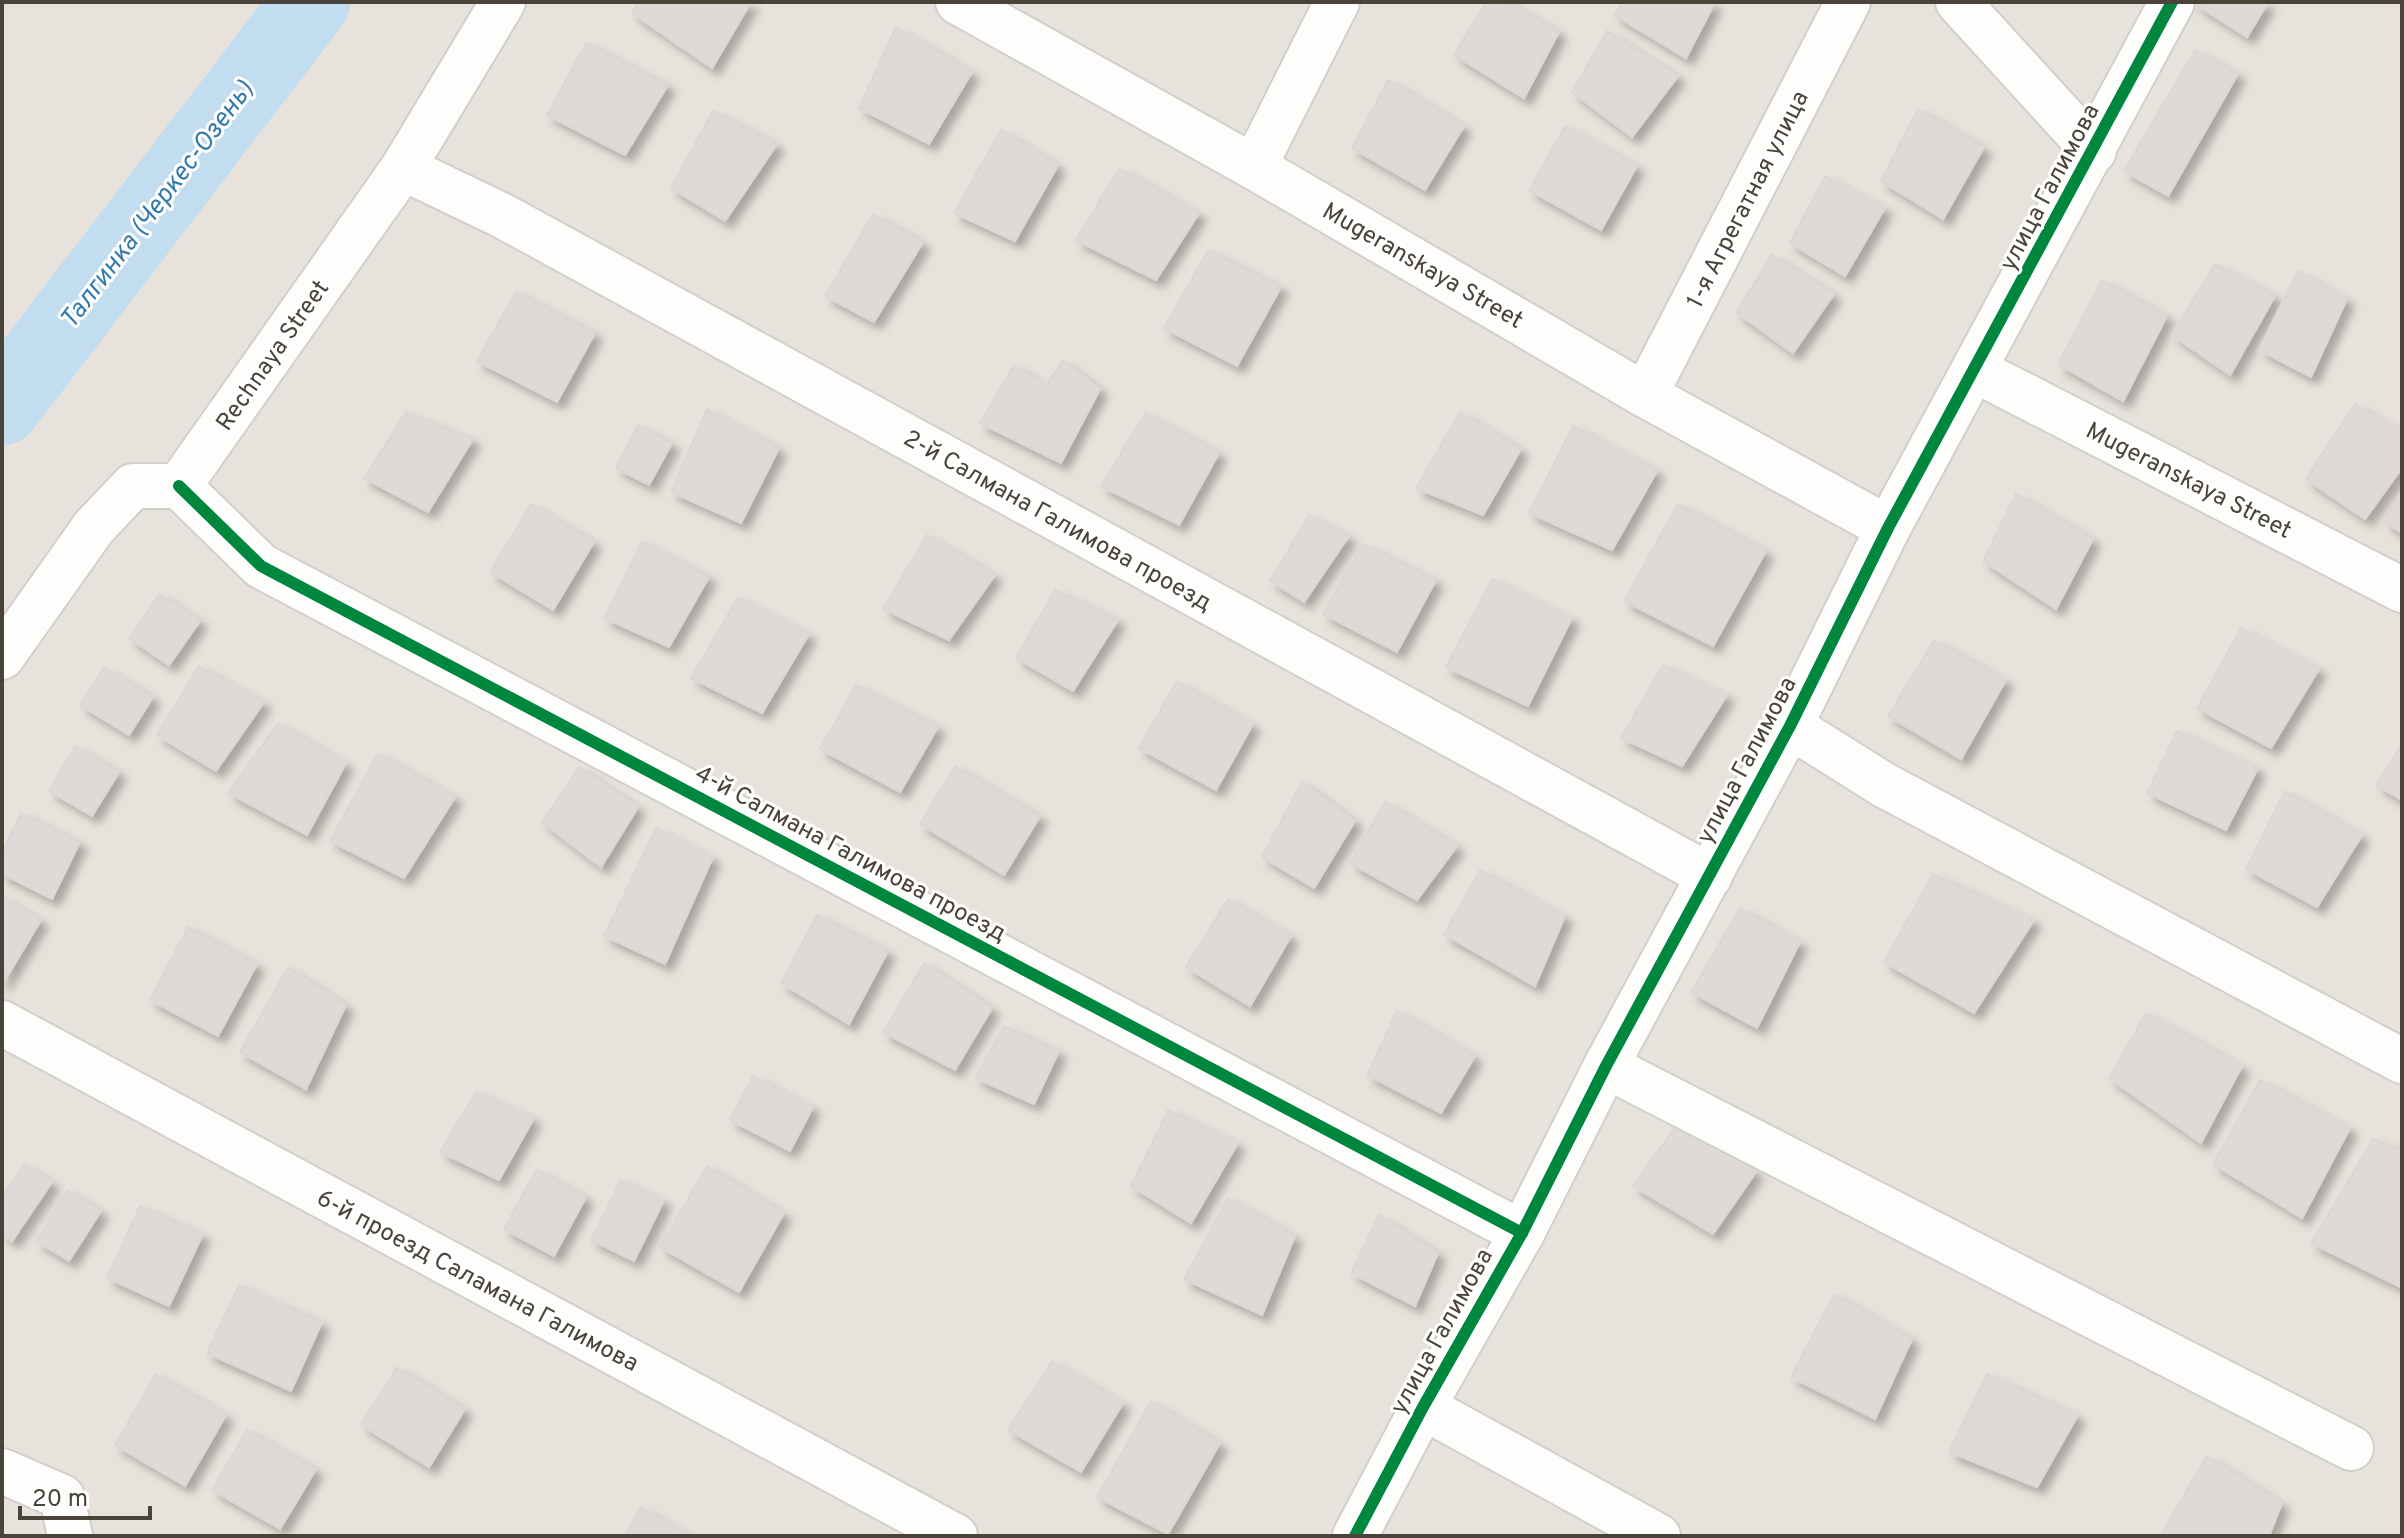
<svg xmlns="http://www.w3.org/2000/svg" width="2404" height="1538" viewBox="0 0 2404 1538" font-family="Overpass,sans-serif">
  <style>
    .residential { fill: #e7e3dc }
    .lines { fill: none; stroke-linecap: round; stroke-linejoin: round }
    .river { stroke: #c1ddef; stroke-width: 78 }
    .building { fill: #dddad7; stroke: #dbd8d4; stroke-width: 2; filter: url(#shadow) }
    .minor-casing { stroke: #d1cfcc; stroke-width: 48 }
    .minor { stroke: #fdfdfc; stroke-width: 44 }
    .cycleway-casing { stroke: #fff; stroke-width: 17 }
    .cycleway { stroke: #00873e; stroke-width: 12 }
    .labels { text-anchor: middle; stroke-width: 6; stroke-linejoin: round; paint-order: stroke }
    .street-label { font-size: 24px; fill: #4a433a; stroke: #fff }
    .water-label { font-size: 26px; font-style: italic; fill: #337aab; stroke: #fff }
  </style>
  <defs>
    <filter id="shadow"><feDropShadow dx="7" dy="7" stdDeviation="4" flood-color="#0004"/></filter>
  </defs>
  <rect width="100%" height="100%" fill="#f3f1ee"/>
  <rect class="residential" x="2" y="2" width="2400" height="1534"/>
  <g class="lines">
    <path class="river" d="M2 406 311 2"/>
  </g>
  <g class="building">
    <path d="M638 2H751L712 68 632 13Z"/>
    <path d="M1486 2H1507L1559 32 1524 98 1454 55Z"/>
    <path d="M1622 2H1715L1686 58 1614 15Z"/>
    <path d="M2192 2H2268L2247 37Z"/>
    <path d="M896 27 972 72 929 144 859 108Z"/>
    <path d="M1607 31 1678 76 1632 137 1572 92Z"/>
    <path d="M586 43 668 85 625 155 547 115Z"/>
    <path d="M2195 50 2238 74 2168 196 2124 171Z"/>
    <path d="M1388 80 1464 126 1425 190 1352 148Z"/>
    <path d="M1918 109 1984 147 1943 219 1881 181Z"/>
    <path d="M713 111 777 144 725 221 671 188Z"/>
    <path d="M1565 126 1637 166 1601 230 1529 190Z"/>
    <path d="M1001 130 1058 165 1015 241 954 213Z"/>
    <path d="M1119 168 1199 213 1156 280 1076 240Z"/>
    <path d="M1825 176 1885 208 1845 276 1790 243Z"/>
    <path d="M873 214 923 242 874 322 825 296Z"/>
    <path d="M1208 250 1281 287 1237 366 1164 328Z"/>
    <path d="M1772 255 1834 294 1793 353 1736 312Z"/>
    <path d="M2215 264 2275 296 2230 375 2172 335Z"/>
    <path d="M2298 271 2347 299 2311 377 2259 350Z"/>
    <path d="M2102 280 2167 316 2123 401 2058 364Z"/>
    <path d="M516 292 595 333 557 402 477 361Z"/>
    <path d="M1063 360 1100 389 1061 463 980 423 1014 365 1046 385Z"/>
    <path d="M2355 404 2402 431V468L2365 519 2306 479Z"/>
    <path d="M707 409 779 448 741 523 671 492Z"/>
    <path d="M406 412 473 439 428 512 364 478Z"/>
    <path d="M1460 412 1521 449 1483 515 1416 488Z"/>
    <path d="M1145 413 1219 453 1179 525 1101 486Z"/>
    <path d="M638 425 672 443 649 485 616 468Z"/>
    <path d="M1573 426 1657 471 1612 550 1529 513Z"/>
    <path d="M2402 492V533L2384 522Z"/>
    <path d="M2016 494 2093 539 2056 609 1983 561Z"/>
    <path d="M531 504 594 542 553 610 490 572Z"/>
    <path d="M1678 504 1766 551 1713 646 1624 601Z"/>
    <path d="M1309 515 1349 536 1304 602 1270 581Z"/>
    <path d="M927 535 995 575 949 640 883 609Z"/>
    <path d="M642 541 709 577 669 647 604 618Z"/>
    <path d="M1363 544 1436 580 1397 652 1323 614Z"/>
    <path d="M1492 579 1572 618 1528 706 1446 667Z"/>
    <path d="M1055 590 1118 620 1073 691 1016 658Z"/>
    <path d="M160 594 200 621 169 665 129 638Z"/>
    <path d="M738 597 809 634 762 713 691 678Z"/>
    <path d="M2241 628 2319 669 2271 748 2197 708Z"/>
    <path d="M1934 640 2006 680 1961 759 1888 716Z"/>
    <path d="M1663 665 1727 695 1682 766 1621 738Z"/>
    <path d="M199 666 264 702 216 771 157 735Z"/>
    <path d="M104 667 153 697 129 735 80 705Z"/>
    <path d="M1176 682 1253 724 1216 790 1139 748Z"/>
    <path d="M856 685 938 727 900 792 820 749Z"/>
    <path d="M278 723 346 763 307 835 228 793Z"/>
    <path d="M2177 731 2258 768 2226 830 2147 793Z"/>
    <path d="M2402 744V800L2376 785Z"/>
    <path d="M75 746 119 772 92 816 49 791Z"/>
    <path d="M378 753 455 797 404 878 330 841Z"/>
    <path d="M955 766 1040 816 1004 875 920 824Z"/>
    <path d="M579 767 638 807 601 867 542 822Z"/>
    <path d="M1302 782 1355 821 1314 888 1262 857Z"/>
    <path d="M2285 791 2362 835 2317 907 2246 869Z"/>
    <path d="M1385 802 1457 846 1417 900 1350 863Z"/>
    <path d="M21 813 80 842 52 899 2 874V853Z"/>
    <path d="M656 828 713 857 665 964 604 936Z"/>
    <path d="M1480 870 1565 916 1535 986 1444 934Z"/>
    <path d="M1933 874 2034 920 1974 1013 1884 962Z"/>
    <path d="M2 896 41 920 2 985Z"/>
    <path d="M1228 899 1291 936 1250 1006 1186 967Z"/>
    <path d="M1740 908 1800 942 1757 1028 1691 992Z"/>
    <path d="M817 915 888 951 849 1024 781 983Z"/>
    <path d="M188 927 257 964 218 1036 150 1000Z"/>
    <path d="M924 963 992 1008 955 1070 883 1032Z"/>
    <path d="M288 967 346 1005 306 1089 240 1052Z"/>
    <path d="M1397 1011 1475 1056 1441 1113 1367 1075Z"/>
    <path d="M2146 1013 2242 1066 2201 1143 2109 1078Z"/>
    <path d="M1004 1026 1059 1051 1034 1104 975 1078Z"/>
    <path d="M753 1076 813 1107 790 1151 730 1120Z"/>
    <path d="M2260 1080 2350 1128 2302 1218 2213 1164Z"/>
    <path d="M476 1092 534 1118 499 1180 440 1152Z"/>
    <path d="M1168 1110 1238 1143 1191 1223 1131 1186Z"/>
    <path d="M1681 1119 1756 1172 1713 1234 1633 1186Z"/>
    <path d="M2373 1139 2402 1149V1288L2311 1243Z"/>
    <path d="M24 1164 52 1182 12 1241 2 1234V1197Z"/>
    <path d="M707 1166 784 1213 739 1292 660 1247Z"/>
    <path d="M536 1170 586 1197 554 1256 504 1229Z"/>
    <path d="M621 1180 664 1200 634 1261 591 1240Z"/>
    <path d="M68 1190 101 1211 69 1261 36 1241Z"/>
    <path d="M1228 1198 1295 1236 1262 1315 1184 1279Z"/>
    <path d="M140 1206 203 1234 169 1306 107 1278Z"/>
    <path d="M1379 1215 1438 1253 1415 1306 1351 1273Z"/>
    <path d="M239 1285 322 1322 291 1391 207 1353Z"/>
    <path d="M1834 1294 1912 1339 1875 1419 1791 1377Z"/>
    <path d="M1052 1361 1123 1403 1081 1472 1008 1430Z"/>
    <path d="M397 1367 465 1409 429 1467 361 1425Z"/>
    <path d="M156 1374 226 1415 185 1486 115 1445Z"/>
    <path d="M1987 1374 2078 1415 2037 1487 1949 1452Z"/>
    <path d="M1151 1401 1220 1443 1168 1534 1097 1497Z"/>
    <path d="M247 1430 316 1469 280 1529 212 1490Z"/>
    <path d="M2207 1456 2282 1503 2269 1536H2160Z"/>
    <path d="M641 1507 691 1536H624Z"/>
  </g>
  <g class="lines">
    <g class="minor-casing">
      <g id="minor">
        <path d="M958 2 1254 167 1645 395 1888 528"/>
        <path d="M1958 2 2094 151"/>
        <path d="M1254 167 1337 2"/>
        <path d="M403 168 503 216 1710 876"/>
        <path d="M1975 370 2402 590"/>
        <path d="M1645 395 1848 2"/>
        <path d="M179 486 261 566 1522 1233"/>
        <path d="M2 657 94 527 133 486H179L403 168 503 2"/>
        <path d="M1790 726 1884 785 2402 1061"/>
        <path d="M2 1023 955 1536"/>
        <path d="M1606 1066 2351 1448"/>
        <path d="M1423 1407 1658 1536"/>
        <path d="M2 1471 62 1497 70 1536"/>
        <path d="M1355 1536 1423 1407 1522 1233 1606 1066 1790 726 1888 528 2172 2"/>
      </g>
    </g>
    <use href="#minor" class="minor"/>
    <g class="cycleway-casing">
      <g id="cycleway">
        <path d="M179 486 261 566 1522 1233"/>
        <path d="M1355 1536 1423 1407 1522 1233 1606 1066 1790 726 1888 528 2172 2"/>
      </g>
    </g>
    <use href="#cycleway" class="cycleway"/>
  </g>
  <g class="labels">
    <g class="street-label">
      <text transform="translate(2049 187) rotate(-62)" y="8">улица Галимова</text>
      <text transform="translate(1747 199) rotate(-63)" y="8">1-я Агрегатная улица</text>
      <text transform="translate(1423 265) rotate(30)" y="8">Mugeranskaya Street</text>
      <text transform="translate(272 355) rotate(-55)" y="8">Rechnaya Street</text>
      <text transform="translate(2189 480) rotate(27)" y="8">Mugeranskaya Street</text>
      <text transform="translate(1058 520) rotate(29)" y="8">2-й Салмана Галимова проезд</text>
      <text transform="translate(1746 760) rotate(-62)" y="8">улица Галимова</text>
      <text transform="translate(851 853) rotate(28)" y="8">4-й Салмана Галимова проезд</text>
      <text transform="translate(478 1280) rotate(28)" y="8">6-й проезд Саламана Галимова</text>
      <text transform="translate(1441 1331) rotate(-61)" y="8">улица Галимова</text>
    </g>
    <g class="water-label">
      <text transform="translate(156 204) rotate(-53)" y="9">Талгинка (Черкес-Озень)</text>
    </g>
  </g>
  <rect width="2404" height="1538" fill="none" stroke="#4a433a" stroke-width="8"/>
  <path d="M20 1506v12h130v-12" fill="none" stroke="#4a433a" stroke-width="4"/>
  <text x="32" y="1506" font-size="24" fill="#4a433a" stroke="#ffffff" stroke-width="6" paint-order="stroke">20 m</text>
</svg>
